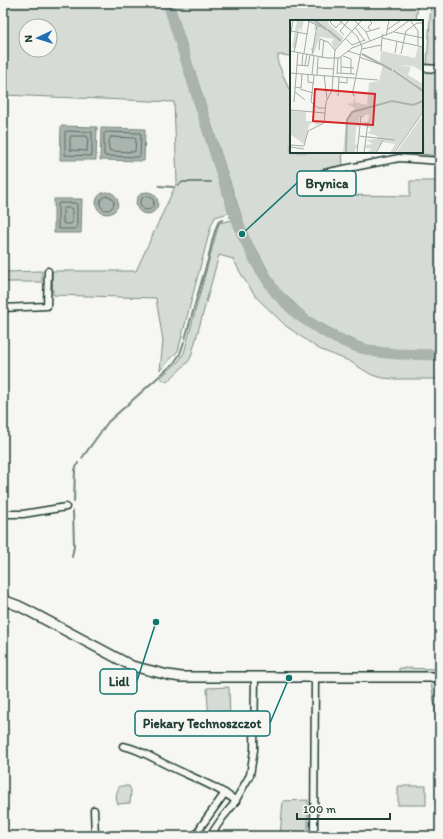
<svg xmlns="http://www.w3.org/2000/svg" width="443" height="839" viewBox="0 0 443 839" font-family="Itim,sans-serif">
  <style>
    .green { fill: #d6dbd6; stroke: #7a8c85; fill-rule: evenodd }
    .water { fill: #aab3ae; stroke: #72847d }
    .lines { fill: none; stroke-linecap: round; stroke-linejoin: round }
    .shore { stroke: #576c65; stroke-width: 1 }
    .stream { stroke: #72847d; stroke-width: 2 }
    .river { stroke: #aab3ae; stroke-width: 11 }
    .street-casing { stroke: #1f3d34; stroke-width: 9 }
    .secondary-casing { stroke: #1f3d34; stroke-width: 12 }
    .street { stroke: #f6f6f2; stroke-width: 6 }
    .secondary { stroke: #f6f6f2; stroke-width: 9 }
    .inset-river { fill: none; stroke: #aab3ae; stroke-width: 2 }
    .inset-road { fill: none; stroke: #a0aca6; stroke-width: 1 }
    .view { fill: #d62828; fill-opacity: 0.15; stroke: #d62828; stroke-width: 2 }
    .inset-edge { fill: none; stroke: #1f3d34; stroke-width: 2 }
    .leader { fill: none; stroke: #0f766e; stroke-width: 1.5 }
    .callout-dot { fill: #0f766e; stroke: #f6f6f2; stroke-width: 1.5 }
    .callout { fill: #f6f6f2; stroke: #0f766e; stroke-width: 1.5 }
    .callout-label { font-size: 13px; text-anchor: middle; font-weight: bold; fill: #1f3d34 }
  </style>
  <rect width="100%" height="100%" fill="#f6f6f2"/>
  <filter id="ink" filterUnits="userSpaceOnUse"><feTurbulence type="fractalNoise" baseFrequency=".025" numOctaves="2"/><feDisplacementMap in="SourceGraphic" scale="8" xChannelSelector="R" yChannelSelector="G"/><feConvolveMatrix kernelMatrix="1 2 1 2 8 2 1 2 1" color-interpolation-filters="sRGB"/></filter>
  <g filter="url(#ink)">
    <g class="green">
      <path d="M3 3H164L229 213 215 217 211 226 178 351 160 370 163 341 156 298 53 295 52 271H136L177 182 174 102 3 95ZM26 26H50V50H26Z"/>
      <path d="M173 3H418L416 21H291V56L278 55V63L291 94V152H342L343 165 320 170 321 178 343 174 345 195 410 196V181H440V351L392 350 367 346 338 333 308 316 278 288 248 236 227 173Z"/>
      <path d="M431 3H440V66L427 65Z"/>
      <path d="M422 70 440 72V156L412 153V152H422Z"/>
      <path d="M232 220 256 268 267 285 294 314 327 337 369 353 403 358 440 359V379H395L383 378 372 375 349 361 319 349 286 326 257 298 244 279 233 259 219 255 191 357 188 362 167 382 160 378 178 362 184 353 219 223Z"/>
      <path d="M42 271V282H3V272Z"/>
      <path d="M399 668 440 669V673L430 672H399Z"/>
      <path d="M431 683 440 685V836H437L439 781 435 708Z"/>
      <path d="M229 687 230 724 209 725 207 688Z"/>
      <path d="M120 786H129L131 791 130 803 118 804C115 797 116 792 120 786Z"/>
      <rect x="398" y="786" width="28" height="19"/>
      <path d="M308 800V836H280L283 801Z"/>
    </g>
    <g class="water">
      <path d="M61 126 97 127 96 160H60Z"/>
      <path d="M101 128 145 129 144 161 100 160Z"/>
      <circle cx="107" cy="203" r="11"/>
      <circle cx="147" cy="203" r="11"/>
      <path d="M54 199H82L81 233H54Z"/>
    </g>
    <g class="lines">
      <g class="shore">
        <path d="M66 131 92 132V156L65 155V132Z"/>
        <path d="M106 132 140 133 141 135 140 156 139 157 105 156 104 154V134Z"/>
        <path d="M71 136H87L88 138 87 151H86L70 150V138Z"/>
        <path d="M111 137 135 138 136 139 135 151 134 152 110 151C108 148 108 139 111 137Z"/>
        <circle cx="107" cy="203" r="7"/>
        <circle cx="147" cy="203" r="7"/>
        <path d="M59 203H76L77 204V227L76 229H60L58 228V205Z"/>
        <path d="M65 208H71L72 209V223L71 224H65L63 223V210Z"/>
      </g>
      <g class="stream">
        <path d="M219 180 223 179"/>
        <path d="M178 185 183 182H211"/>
        <path d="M159 186 173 187"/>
        <path d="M230 217 236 215"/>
        <path d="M185 339C193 312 200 286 208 260 211 247 213 233 219 221L223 220"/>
        <path d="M82 458 108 422 174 363 180 354 184 342"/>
        <path d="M74 502 75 470 78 463"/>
        <path d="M72 557 74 546 73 511"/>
      </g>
      <path class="river" d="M168 3 224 182 242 234 257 264 275 292 298 315 321 330 337 339 357 347 377 352 397 354 440 355"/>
      <g class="street-casing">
        <g id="street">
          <path d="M422 68 440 69"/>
          <path d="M324 173 399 158 440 161"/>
          <path d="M3 308 47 306 48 271"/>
          <path d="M3 514H23L66 507"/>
          <path d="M123 746C140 749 154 759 169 766 191 777 217 786 236 801"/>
          <path d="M94 810 95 836"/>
          <path d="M196 836 202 825 225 793"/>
          <path d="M210 836 223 817 233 805 250 775 254 750 255 677"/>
          <path d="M314 836 315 677"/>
        </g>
      </g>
      <g class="secondary-casing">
        <path id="secondary" d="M3 600 19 606 27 610 132 666 168 675 181 677H440"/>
      </g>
      <use href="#street" class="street"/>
      <use href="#secondary" class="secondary"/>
    </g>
  </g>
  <g transform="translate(290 20)">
    <rect width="133" height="133" fill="#f6f6f2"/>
    <path d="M7 0H14L11 12 10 8 9 9 6 28 2 27ZM16 0H39L38 3 54 18 45 29 41 23 44 19 30 17 24 33 20 29 23 27 27 10 24 9 25 4ZM128 27H133V52L123 46 108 45 121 47 118 55 133 64V91L103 133H100L105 124 92 122 85 133H76L82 129 75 128V125L83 124 76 120 87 119 88 116 77 113 81 111 80 108 71 105 72 102H78L79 94 75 95 74 97 69 98V107H66L65 124 68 125V129L65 128V133H53L56 99 65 88 57 84 63 83 65 76V82L77 85 79 63 89 61 93 45 129 67 107 51 90 43 91 31 125 38ZM0 91 16 92V101H34L30 104 26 105 23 102 19 105 14 124 0 114ZM133 98V133H106L130 99Z" fill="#d6dbd6"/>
    <path class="inset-river" d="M24 0 37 10M38 10 51 21M72 34 102 50M103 50 133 71M56 133 57 100 62 92 102 81 123 85 133 81"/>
    <path class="inset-road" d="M16 0 31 7M42 0 40 2 46 8 53 0M49 0 67 16 72 27 63 71V75L65 76M64 0 76 12 80 21M79 0 82 3 78 7 80 10M120 0 128 11V25M65 7 75 21M97 10 111 0M1 11 17 14M76 12 90 8M104 12 133 18M93 14 92 18 133 27M54 15 50 11 59 0M96 16 99 0M0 18 3 0M55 18 62 25 75 20M72 29 91 25M29 30 30 19 38 22 45 30M0 31 37 38H49L62 28 103 12 120 0M58 31 70 35M91 31 92 18M4 32 8 12M14 33 19 1M105 33 107 21M111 34 116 11 127 3H133M22 35 27 5M53 36 61 39V54M51 37V53M69 37 89 44M32 38 34 20M7 45 18 46 20 35M12 45 13 33M15 46 17 34M52 47 64 48M28 48 44 49M0 53 88 60M47 53 65 54M18 54V62L24 63M47 54 48 38M22 55 24 36M24 55 21 82 28 88H35M27 55 28 37M34 55 37 79M49 62 57 63V57M5 67 11 68 12 54M10 69 23 73M5 72 15 80M48 76 49 57M4 82 8 32M0 90 35 93M69 116 105 120M0 125 14 126 18 111 34 103 36 82 42 70 45 30 72 0M0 127 14 129M67 133 71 96M74 133 78 102M86 133 93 120M104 133 133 92"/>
    <path class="view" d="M25 69 85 74 83 105 23 101Z"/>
    <rect width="133" height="133" class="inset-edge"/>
  </g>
  <path class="leader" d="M242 234L297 183M156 622L137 681M289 678L270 723"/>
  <g class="callout-dot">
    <circle cx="242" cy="234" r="4"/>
    <circle cx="156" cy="622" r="4"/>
    <circle cx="289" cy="678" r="4"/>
  </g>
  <g class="callout">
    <rect x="297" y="171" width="59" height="25" rx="4"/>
    <rect x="100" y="669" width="37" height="25" rx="4"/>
    <rect x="135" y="711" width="135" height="25" rx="4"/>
  </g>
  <g class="callout-label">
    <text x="327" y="188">Brynica</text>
    <text x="119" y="686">Lidl</text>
    <text x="202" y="728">Piekary Technoszczot</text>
  </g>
  <rect width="443" height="839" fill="none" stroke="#f6f6f2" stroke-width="16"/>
  <rect x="8" y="8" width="427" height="823" fill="none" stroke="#1f3d34" stroke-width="1.5" filter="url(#ink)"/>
  <g transform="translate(38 38) rotate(266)"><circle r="19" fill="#f6f6f2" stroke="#a0aca6"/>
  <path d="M0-3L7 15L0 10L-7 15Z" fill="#1f6fb2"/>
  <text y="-6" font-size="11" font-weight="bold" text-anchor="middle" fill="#1f3d34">N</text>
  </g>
  <path d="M297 813v6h93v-6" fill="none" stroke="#1f3d34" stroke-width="2"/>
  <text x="303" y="813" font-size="12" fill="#1f3d34" stroke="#f6f6f2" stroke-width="3" paint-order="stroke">100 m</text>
</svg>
